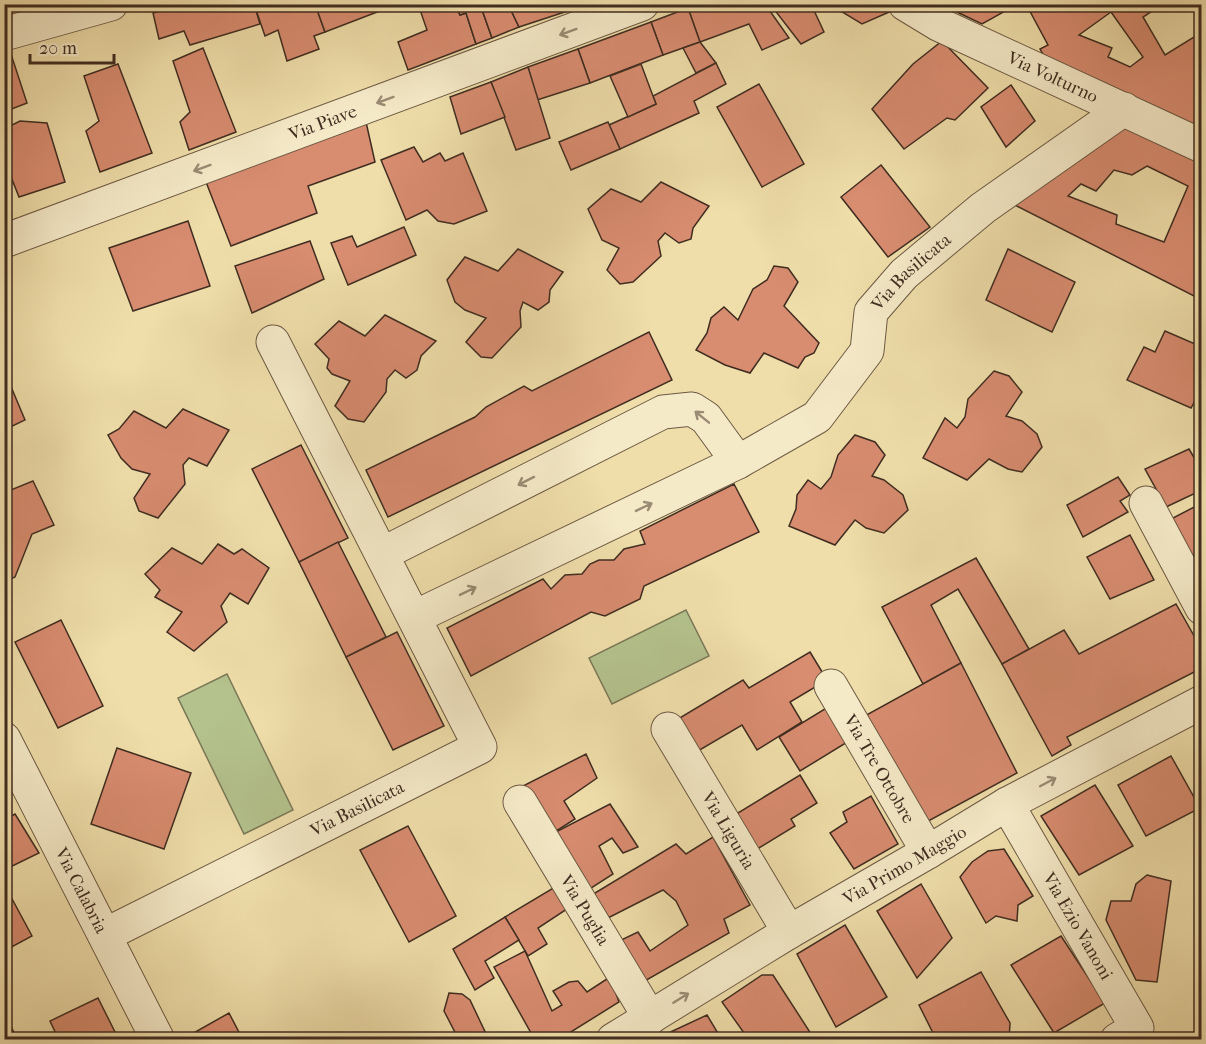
<svg xmlns="http://www.w3.org/2000/svg" width="1206" height="1044" viewBox="0 0 1206 1044" font-family="'IM FELL French Canon',serif">
  <style>
    .green { fill: #b4c28d; stroke: #7a7857; stroke-width: 1.5 }
    .building { fill: #d88c70; stroke: #402d21; stroke-width: 1.5; fill-rule: evenodd }
    .lines { fill: none; stroke-linecap: round; stroke-linejoin: round }
    .minor-casing { stroke: #6c5943; stroke-width: 35 }
    .minor { stroke: #f5eac8; stroke-width: 33 }
    .oneway { stroke: #9a8c74 }
    .labels { text-anchor: middle; stroke-width: 5; stroke-linejoin: round; paint-order: stroke }
    .street-label { font-size: 18px; fill: #402d21; stroke: #f5eac8 }
  </style>
  <rect width="100%" height="100%" fill="#efdeaa"/>
  <filter id="stains"><feTurbulence type="fractalNoise" baseFrequency=".00333" numOctaves="4"/><feColorMatrix values="0 0 0 0 .2 0 0 0 0 .09 0 0 0 0 .02 0 0 0 .5 -.17"/></filter>
  <radialGradient id="worn" r=".72"><stop offset=".6" stop-color="#630" stop-opacity="0"/><stop offset="1" stop-color="#630" stop-opacity=".3"/></radialGradient>
  <g class="green">
    <path d="M686 610 709 656 612 704 589 658Z"/>
    <path d="M227 674 293 810 244 834 178 698Z"/>
  </g>
  <g class="building">
    <path d="M186 4H254L260 24 190 45 184 31 159 39 153 13Z"/>
    <path d="M254 4H315L325 32 314 36 319 49 287 61 278 30 265 36Z"/>
    <path d="M315 4H398L325 32Z"/>
    <path d="M418 4H455L460 15 466 13 476 44 408 70 398 42 427 30Z"/>
    <path d="M455 4H480L492 38 476 44 466 13 460 15Z"/>
    <path d="M480 4H508L519 27 492 38Z"/>
    <path d="M508 4H589L519 27Z"/>
    <path d="M698 4H765L789 38 762 50 749 24 700 42 688 8Z"/>
    <path d="M770 4H811L824 32 801 44Z"/>
    <path d="M829 4H889L896 9 862 24Z"/>
    <path d="M948 4H1018L982 24 959 13Z"/>
    <path d="M1026 4H1163L1143 17 1165 55 1202 32V136L1048 63 1040 49 1048 45ZM1111 12 1143 57 1130 67 1108 57 1112 48 1079 35Z"/>
    <path d="M688 8 700 42 663 55 651 22Z"/>
    <path d="M651 22 663 55 590 83 578 49Z"/>
    <path d="M942 41 988 88 955 120 947 118 904 149 872 109 913 64Z"/>
    <path d="M700 42 716 63 696 73 683 48Z"/>
    <path d="M4 48 10 51 27 103 4 112Z"/>
    <path d="M203 48 236 132 189 150 180 122 190 112 173 61Z"/>
    <path d="M578 49 590 83 537 100 528 67Z"/>
    <path d="M716 63 726 84 694 101 699 113 620 149 609 125 656 104 653 96Z"/>
    <path d="M118 64 152 153 100 172 86 131 99 121 84 76Z"/>
    <path d="M641 64 656 104 628 117 610 76Z"/>
    <path d="M528 67 550 138 516 150 491 82Z"/>
    <path d="M491 82 505 117 461 134 450 97Z"/>
    <path d="M759 84 804 164 762 187 717 107Z"/>
    <path d="M1011 85 1035 121 1006 147 981 107Z"/>
    <path d="M1122 120 1202 158V290L1198 298 1011 203ZM1147 166 1188 186 1164 242 1116 224 1117 215 1068 196 1081 184 1096 191 1114 170 1132 175Z"/>
    <path d="M20 121 47 123 65 182 19 197 4 159V129Z"/>
    <path d="M366 122 375 162 308 186 317 213 231 246 206 182Z"/>
    <path d="M608 122 620 149 571 170 559 142Z"/>
    <path d="M414 147 423 162 440 153 445 161 463 153 487 211 454 224 438 221 427 210 406 220 381 160Z"/>
    <path d="M881 165 930 227 888 257 841 197Z"/>
    <path d="M661 182 709 206 693 228 691 239 679 243 665 233 658 241 661 256 633 282 620 284 607 270 619 248 602 240 588 209 611 189 641 202Z"/>
    <path d="M188 221 210 286 133 311 109 248Z"/>
    <path d="M404 227 416 255 348 285 331 243 352 236 357 247Z"/>
    <path d="M310 241 324 279 252 313 235 266Z"/>
    <path d="M518 249 563 272 550 290 549 302 538 310 523 302 520 311 521 327 492 358 481 357 466 342 486 318 465 310 455 302 447 280 465 257 498 271Z"/>
    <path d="M1008 249 1075 282 1052 332 986 300Z"/>
    <path d="M774 266 788 268 798 282 784 306 819 343 814 353 805 357 798 368 764 353 750 373 725 365 696 350 707 333 711 318 724 307 738 320 753 289 767 280Z"/>
    <path d="M385 315 436 341 421 356 417 370 406 378 395 370 387 379 386 392 364 422 348 419 335 406 350 381 332 374 327 368 329 359 315 344 339 321 365 336Z"/>
    <path d="M1165 331 1202 347V388L1191 408 1127 380 1144 347 1155 352Z"/>
    <path d="M649 332 672 380 388 517 366 470 475 417 486 407 524 386 532 391Z"/>
    <path d="M4 370 25 420 4 430Z"/>
    <path d="M994 371 1009 376 1022 392 1006 416 1022 421 1037 434 1042 447 1022 472 1008 469 989 459 967 480 923 458 945 418 957 428 965 417 968 399Z"/>
    <path d="M183 409 229 430 207 466 189 458 183 465 185 484 158 518 139 511 134 498 150 474 132 469 121 458 108 435 119 429 134 411 166 428Z"/>
    <path d="M855 435 875 442 885 455 872 476 884 480 903 495 908 510 884 533 866 528 855 520 835 545 789 526 796 509 797 495 808 480 821 489 831 477 838 455Z"/>
    <path d="M301 445 348 538 299 562 252 469Z"/>
    <path d="M1189 449 1202 471V490L1166 507 1145 469Z"/>
    <path d="M1118 477 1130 495 1120 501 1128 512 1083 537 1067 505Z"/>
    <path d="M33 481 54 525 32 534 15 577 4 582V485L11 490Z"/>
    <path d="M734 484 759 532 644 586 640 599 605 616 591 612 471 676 447 628 543 579 551 589 565 575 582 574 590 564 599 560H614L624 549 645 544 640 531Z"/>
    <path d="M1202 503V551L1192 556 1171 519Z"/>
    <path d="M1130 535 1154 580 1110 599 1087 557Z"/>
    <path d="M338 542 386 637 346 657 299 562Z"/>
    <path d="M218 544 234 554 242 549 269 568 248 604 230 593 221 606 227 622 194 651 167 632 182 612 155 597 160 590 145 574 172 548 202 564Z"/>
    <path d="M976 558 1029 649 1002 664 958 589 931 605 961 663 923 684 882 607Z"/>
    <path d="M1176 604 1202 650V668L1067 737 1071 745 1052 756 1002 664 1064 630 1079 654Z"/>
    <path d="M61 620 103 706 58 728 15 642Z"/>
    <path d="M397 632 444 726 393 750 346 657Z"/>
    <path d="M810 652 827 680 790 702 802 722 757 750 742 725 698 751 678 719 743 680 749 688Z"/>
    <path d="M961 663 1017 773 921 825 861 718Z"/>
    <path d="M828 707 849 741 800 771 779 737Z"/>
    <path d="M117 748 191 773 164 849 91 824Z"/>
    <path d="M586 754 597 778 564 801 575 819 550 835 521 787Z"/>
    <path d="M1171 756 1200 808 1146 836 1118 785Z"/>
    <path d="M800 775 817 803 791 819 795 826 754 851 733 816Z"/>
    <path d="M1095 785 1133 846 1079 875 1041 816Z"/>
    <path d="M871 796 898 844 854 869 830 833 847 822 843 812Z"/>
    <path d="M610 804 638 847 623 853 612 838 599 846 613 874 585 892 550 835Z"/>
    <path d="M15 814 39 853 4 870V820Z"/>
    <path d="M408 826 456 916 409 942 360 850Z"/>
    <path d="M713 837 750 905 724 919 729 933 643 982 619 941 638 932 650 951 688 925 676 901 663 890 604 920 590 896 676 844 686 854Z"/>
    <path d="M1004 849 1033 896 1018 905 1017 921 996 916 986 923 960 877 972 862 988 851Z"/>
    <path d="M1147 875 1171 881 1157 982 1136 980 1106 920 1111 901H1131L1136 884Z"/>
    <path d="M4 884 32 936 4 951Z"/>
    <path d="M921 884 952 938 917 978 877 911Z"/>
    <path d="M555 887 567 909 538 928 547 944 528 956 505 917Z"/>
    <path d="M1202 895V923L1197 922Z"/>
    <path d="M505 917 519 940 485 961 494 978 475 990 453 949Z"/>
    <path d="M845 925 887 997 836 1027 797 954Z"/>
    <path d="M1061 936 1105 1003 1054 1033 1011 965Z"/>
    <path d="M525 951 552 1011 562 1005 553 991 569 982 578 981 587 992 610 977 619 1002 558 1040H535L494 967Z"/>
    <path d="M981 972 1010 1023 1009 1040 936 1039 919 1005Z"/>
    <path d="M762 975H773L815 1040H749L722 1002Z"/>
    <path d="M449 993 462 994 470 1000 489 1040H459L444 1011Z"/>
    <path d="M98 998 119 1040H59L50 1021Z"/>
    <path d="M229 1013 243 1040H184L183 1039Z"/>
    <path d="M707 1015 722 1040H663L662 1036Z"/>
    <path d="M7 1019 18 1040H4Z"/>
  </g>
  <g class="lines">
    <g class="minor-casing">
      <g id="minor">
        <path id="s1" d="M905 4 938 24 1202 146"/>
        <path d="M4 34 111 4"/>
        <path id="s2" d="M4 241 642 4"/>
        <path d="M1146 503 1202 608"/>
        <path d="M382 554 663 412 692 409 706 418 738 462"/>
        <path id="s3" d="M415 617 738 462 817 417 867 351 871 312 904 274 983 208 1124 109"/>
        <path id="s4" d="M831 686 928 852"/>
        <path id="s5" d="M668 729 789 932"/>
        <path id="s6" d="M4 739 158 1040"/>
        <path id="s7" d="M520 802 650 1018"/>
        <path id="s8" d="M1007 804 1137 1028 1117 1040"/>
        <path id="s9" d="M105 935 480 747 273 342"/>
        <path id="s10" d="M613 1040 789 932 928 852 1007 804 1202 702"/>
      </g>
    </g>
    <use href="#minor" class="minor"/>
  </g>
  <defs><path id="oneway-shaft" d="M-6 0H5M1.5-3L5.5 0L1.5 3" fill="none" stroke-width="1.6" stroke-linecap="round" stroke-linejoin="round" transform="scale(1.5)"/></defs>
  <g class="oneway">
    <use href="#oneway-shaft" transform="translate(568 32) rotate(160)"/>
    <use href="#oneway-shaft" transform="translate(385 100) rotate(160)"/>
    <use href="#oneway-shaft" transform="translate(202 168) rotate(160)"/>
    <use href="#oneway-shaft" transform="translate(702 417) rotate(-141)"/>
    <use href="#oneway-shaft" transform="translate(526 481) rotate(153)"/>
    <use href="#oneway-shaft" transform="translate(644 507) rotate(-26)"/>
    <use href="#oneway-shaft" transform="translate(468 591) rotate(-26)"/>
    <use href="#oneway-shaft" transform="translate(1048 782) rotate(-28)"/>
    <use href="#oneway-shaft" transform="translate(681 998) rotate(-32)"/>
  </g>
  <g class="labels">
    <g class="street-label">
      <text dy="6" stroke="none"><textPath href="#s1" startOffset="165">Via Volturno</textPath></text>
      <text dy="6" stroke="none"><textPath href="#s2" startOffset="340">Via Piave</textPath></text>
      <text dy="6" stroke="none"><textPath href="#s3" startOffset="628">Via Basilicata</textPath></text>
      <text dy="6" stroke="none"><textPath href="#s4" startOffset="96">Via Tre Ottobre</textPath></text>
      <text dy="6" stroke="none"><textPath href="#s9" startOffset="282">Via Basilicata</textPath></text>
      <text dy="6" stroke="none"><textPath href="#s5" startOffset="118">Via Liguria</textPath></text>
      <text dy="6" stroke="none"><textPath href="#s10" startOffset="340">Via Primo Maggio</textPath></text>
      <text dy="6" stroke="none"><textPath href="#s6" startOffset="170">Via Calabria</textPath></text>
      <text dy="6" stroke="none"><textPath href="#s7" startOffset="126">Via Puglia</textPath></text>
      <text dy="6" stroke="none"><textPath href="#s8" startOffset="141">Via Ezio Vanoni</textPath></text>
    </g>
  </g>
  <rect width="1206" height="1044" fill="none" stroke="#efdeaa" stroke-width="24"/>
  <rect x="6" y="6" width="1194" height="1032" fill="none" stroke="#402d21" stroke-width="3"/>
  <rect x="12" y="12" width="1182" height="1020" fill="none" stroke="#402d21" stroke-width="1.5"/>
  <path d="M30 54v9h84v-9" fill="none" stroke="#402d21" stroke-width="3"/>
  <text x="39" y="54" font-size="18" fill="#402d21" stroke="#f5eac8" stroke-width="4.5" paint-order="stroke">20 m</text>
  <rect width="100%" height="100%" filter="url(#stains)"/>
  <rect width="100%" height="100%" fill="url(#worn)"/>
</svg>
